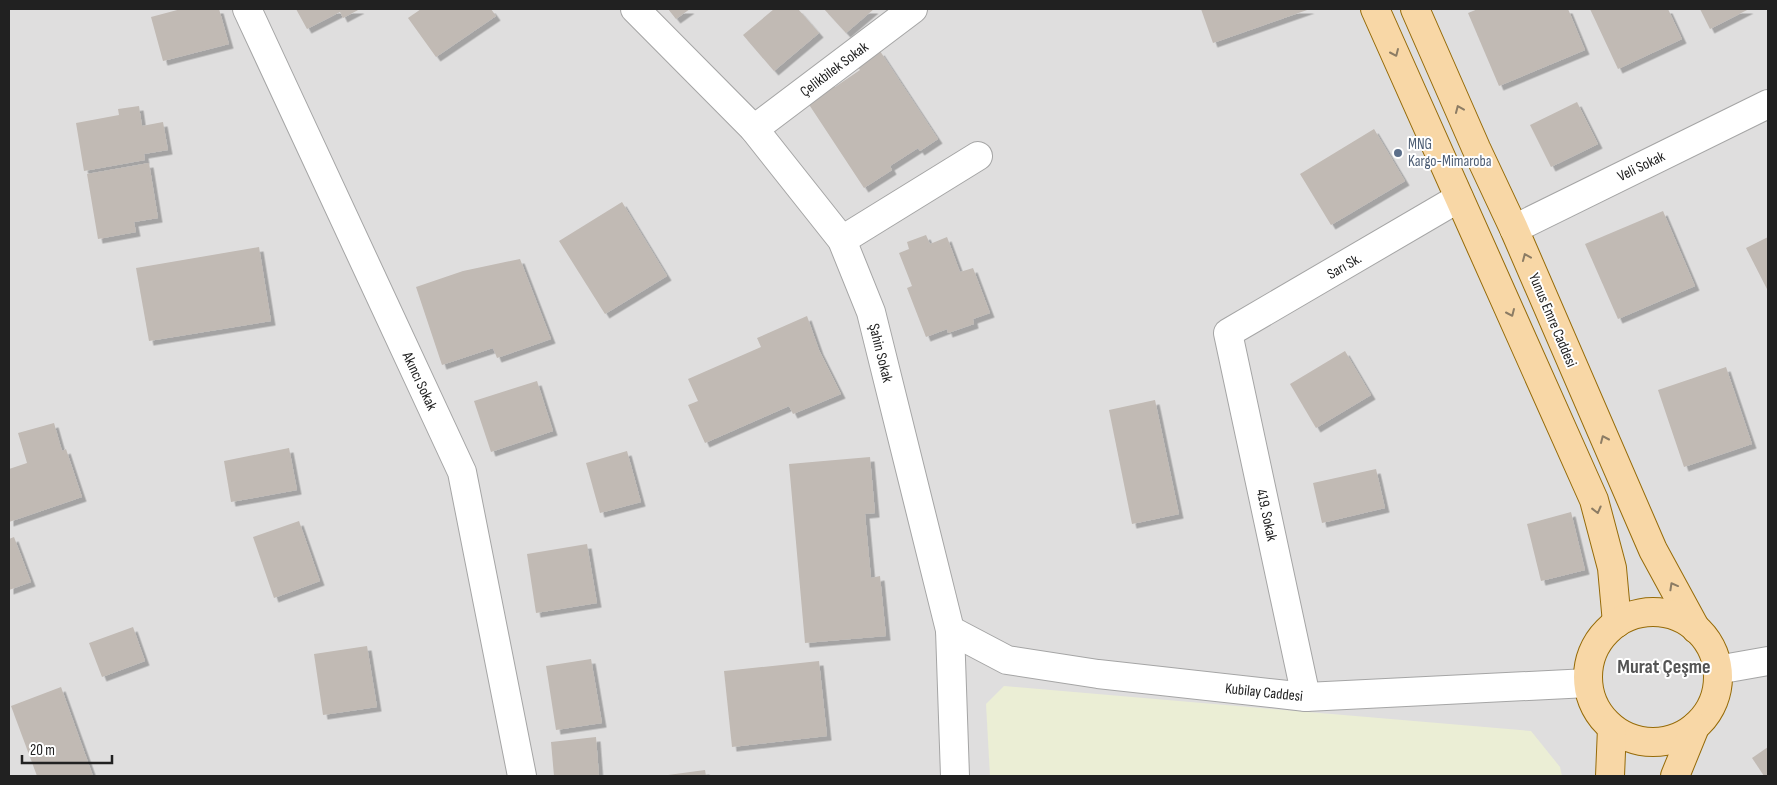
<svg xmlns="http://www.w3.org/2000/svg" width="1777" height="785" viewBox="0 0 1777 785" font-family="'Sofia Sans Condensed',sans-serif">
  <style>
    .residential { fill: #dfdede }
    .farmland { fill: #ebeed5 }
    .building { fill: #c1bab4; filter: url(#shadow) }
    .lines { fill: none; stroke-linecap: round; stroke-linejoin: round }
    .minor-casing { stroke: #a5a5a5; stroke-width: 30 }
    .major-casing { stroke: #966b08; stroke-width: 30 }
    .minor { stroke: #fff; stroke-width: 28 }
    .major { stroke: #f8d7a6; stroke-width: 28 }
    .oneway { stroke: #8c7c64 }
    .service-dot { fill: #5c6f8a; stroke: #fff; stroke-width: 2 }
    .labels { text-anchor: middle; stroke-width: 4; stroke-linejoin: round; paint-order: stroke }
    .street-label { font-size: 15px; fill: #212121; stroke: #fff }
    .service-label { font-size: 15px; fill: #4e5e75; stroke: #fff; text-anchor: start }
    .district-label { font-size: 20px; font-weight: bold; fill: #545454; stroke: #fff }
  </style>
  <defs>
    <filter id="shadow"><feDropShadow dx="4.5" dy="4.5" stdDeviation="0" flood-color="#0004"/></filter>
  </defs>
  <rect width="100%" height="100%" fill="#f1eee8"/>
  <rect class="residential" x="9" y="9" width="1759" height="767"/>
  <path class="farmland" d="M1004 686 1531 731 1560 767 1562 776H990L986 704Z"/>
  <g class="building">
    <path d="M181 9H219L229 44 163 61 151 17Z"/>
    <path d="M296 9H360L343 18 340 12 307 29Z"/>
    <path d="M421 9H491L496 16 436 57 408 18Z"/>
    <path d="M668 9H690L676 19Z"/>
    <path d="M774 9H798L819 33 774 71 743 35Z"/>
    <path d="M824 9H874L846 33Z"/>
    <path d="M1201 9H1310L1213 43Z"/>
    <path d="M1478 9H1568L1585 50 1499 86 1468 13Z"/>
    <path d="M1590 9H1668L1682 39 1618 69Z"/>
    <path d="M1700 9H1749L1710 29Z"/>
    <path d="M880 51 938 139 920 151 918 148 890 166 892 170 864 188 806 100 832 83 835 87 860 70 857 66Z"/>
    <path d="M1577 102 1598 144 1551 167 1530 125Z"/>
    <path d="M139 106 142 126 163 122 168 150 144 154 145 160 84 171 76 123 119 115 118 109Z"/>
    <path d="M1374 129 1405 181 1331 225 1300 174Z"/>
    <path d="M149 163 158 218 134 222 136 232 98 239 87 174Z"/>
    <path d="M622 202 667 276 605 314 559 241Z"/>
    <path d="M1663 211 1695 286 1618 319 1585 244Z"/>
    <path d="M926 235 930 244 947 237 960 272 973 268 990 313 973 319 974 324 948 333 947 329 926 337 907 288 912 286 899 253 909 249 907 242Z"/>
    <path d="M1768 237V291L1746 248Z"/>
    <path d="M259 247 271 321 149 341 136 268Z"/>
    <path d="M520 259 551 339 497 358 493 348 442 365 416 287 463 271Z"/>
    <path d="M807 316 819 350 841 394 793 414 789 406 705 443 688 405 698 401 688 379 761 347 757 338Z"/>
    <path d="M1345 351 1371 395 1316 428 1290 384Z"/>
    <path d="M1726 367 1752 444 1684 467 1658 390Z"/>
    <path d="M537 381 553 431 491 452 474 401Z"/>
    <path d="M1155 400 1179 514 1132 524 1109 410Z"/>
    <path d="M54 423 62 451 66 449 82 497 9 522V469L27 463 18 433Z"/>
    <path d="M289 448 297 490 231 502 224 461Z"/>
    <path d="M627 451 641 502 600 513 586 463Z"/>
    <path d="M870 457 875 513 865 514 871 578 880 576 886 636 805 643 789 464Z"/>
    <path d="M1376 469 1385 508 1322 523 1313 483Z"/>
    <path d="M1571 512 1585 570 1541 581 1527 524Z"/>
    <path d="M299 521 320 581 274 598 253 537Z"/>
    <path d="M14 537 31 582 9 590V539Z"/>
    <path d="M587 544 597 603 536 613 527 554Z"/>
    <path d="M133 627 145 661 102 677 89 643Z"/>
    <path d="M367 646 377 707 323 715 314 654Z"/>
    <path d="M591 659 602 723 556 730 546 666Z"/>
    <path d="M819 661 827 736 732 747 724 671Z"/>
    <path d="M61 687 93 776H37L11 706Z"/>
    <path d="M596 737 599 776H554L551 742Z"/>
    <path d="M1768 747V776H1764L1752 758Z"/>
    <path d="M705 770 706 776H668V775Z"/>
  </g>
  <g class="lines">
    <g class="minor-casing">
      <g id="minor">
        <path d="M247 9 462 472 522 776"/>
        <path d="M635 9 754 129 842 240 871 312 950 630 955 776"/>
        <path d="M754 129 913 9"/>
        <path d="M1514 229 1768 104"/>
        <path d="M842 240 978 156"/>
        <path d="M950 630 1007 660 1098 674 1306 697 1588 683"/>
        <path d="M1717 670 1768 661"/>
        <path d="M1306 697 1228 333 1459 198"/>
      </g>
    </g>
    <g class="major-casing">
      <g id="major">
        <path d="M1375 9 1594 500 1612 568 1617 623"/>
        <path d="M1415 9 1476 148 1514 229 1653 550 1696 629"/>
        <circle cx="1653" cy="677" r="65"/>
        <path d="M1610 776 1612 728"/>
        <path d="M1675 776 1695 727"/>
      </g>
    </g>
    <use href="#minor" class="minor"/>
    <use href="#major" class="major"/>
  </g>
  <defs><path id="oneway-chevron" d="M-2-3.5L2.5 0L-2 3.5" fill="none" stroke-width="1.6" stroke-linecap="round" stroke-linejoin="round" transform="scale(1.25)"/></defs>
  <g class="oneway">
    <use href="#oneway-chevron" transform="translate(1395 53) rotate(66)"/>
    <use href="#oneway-chevron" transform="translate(1459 109) rotate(-113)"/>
    <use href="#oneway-chevron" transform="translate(1526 257) rotate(-113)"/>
    <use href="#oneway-chevron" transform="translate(1511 313) rotate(66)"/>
    <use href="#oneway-chevron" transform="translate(1604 439) rotate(-114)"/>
    <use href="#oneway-chevron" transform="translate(1597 510) rotate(76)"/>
    <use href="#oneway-chevron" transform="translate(1673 586) rotate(-119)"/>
  </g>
  <circle class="service-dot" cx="1398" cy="153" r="5"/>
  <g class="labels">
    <g class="street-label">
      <text transform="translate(834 69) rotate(-37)" y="5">Çelikbilek Sokak</text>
      <text transform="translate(1641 166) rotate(-26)" y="5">Veli Sokak</text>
      <text transform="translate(1344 266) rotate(-30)" y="5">Sarı Sk.</text>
      <text transform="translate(1553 320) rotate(67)" y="5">Yunus Emre Caddesi</text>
      <text transform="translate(881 353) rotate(76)" y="5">Şahin Sokak</text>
      <text transform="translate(420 381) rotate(65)" y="5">Akıncı Sokak</text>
      <text transform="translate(1267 515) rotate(78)" y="5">419. Sokak</text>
      <text transform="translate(1264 692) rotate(6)" y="5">Kubilay Caddesi</text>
    </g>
    <g class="service-label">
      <text x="1408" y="149">MNG<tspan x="1408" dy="17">Kargo-Mimaroba</tspan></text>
    </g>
    <g class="district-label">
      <text x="1664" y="673">Murat Çeşme</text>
    </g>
  </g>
  <rect width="1777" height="785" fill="none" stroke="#212121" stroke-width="20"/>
  <path d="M22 755v8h90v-8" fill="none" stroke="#212121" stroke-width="2.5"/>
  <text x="30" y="755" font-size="15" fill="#212121" stroke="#ffffff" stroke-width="4" paint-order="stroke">20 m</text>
</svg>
